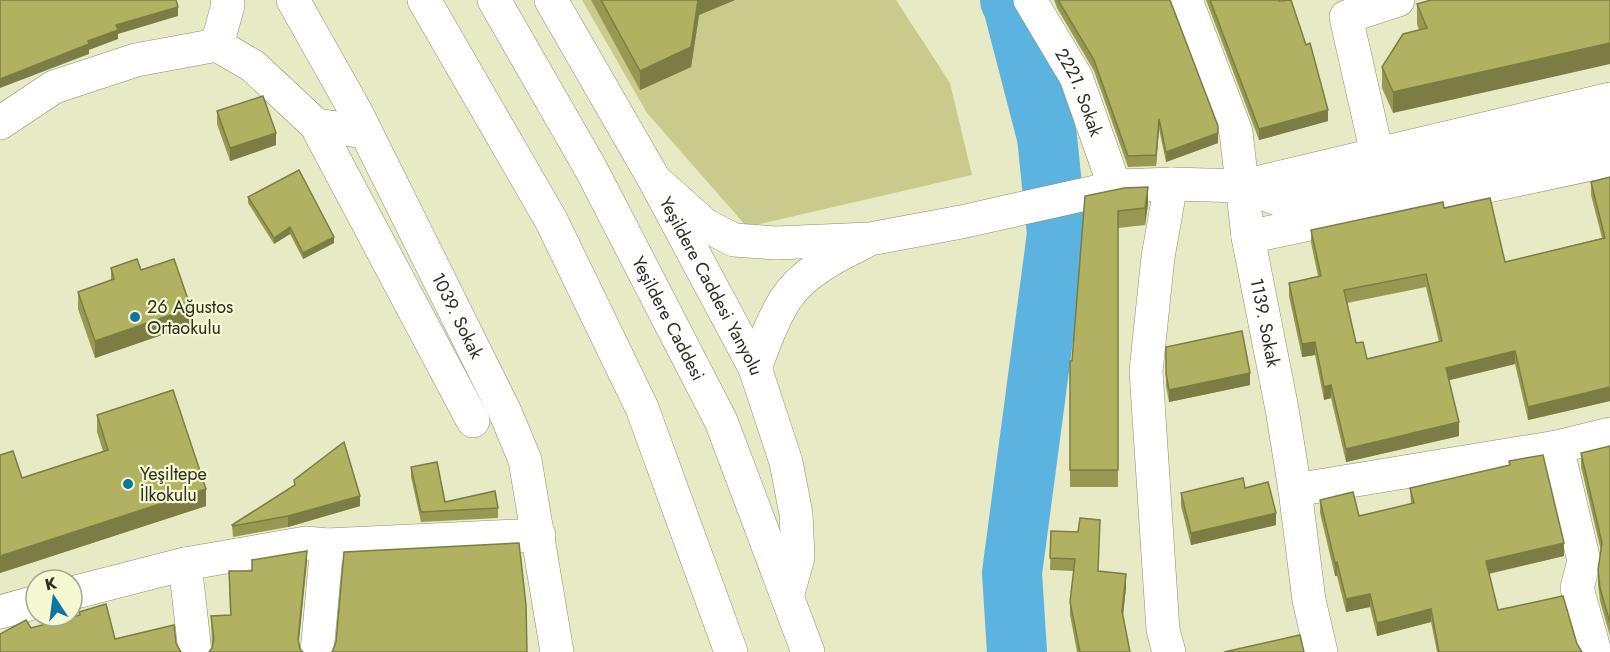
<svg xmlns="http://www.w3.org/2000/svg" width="1610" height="652" viewBox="0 0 1610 652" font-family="Jost,sans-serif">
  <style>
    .green { fill: #c8cb8b }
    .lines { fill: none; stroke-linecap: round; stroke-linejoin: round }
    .river { stroke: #5db3df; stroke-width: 60 }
    .minor-casing { stroke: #8b8d6c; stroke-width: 34 }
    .major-casing { stroke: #8b8d6c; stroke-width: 34 }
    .highway-casing { stroke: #8b8d6c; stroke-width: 34 }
    .minor { stroke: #fff; stroke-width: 33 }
    .major { stroke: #fff; stroke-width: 33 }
    .highway { stroke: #fff; stroke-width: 33 }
    .wall { fill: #979953; fill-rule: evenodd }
    .shaded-wall { fill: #7b7d44 }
    .building { fill: #b0b261; stroke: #7b7d44; stroke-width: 1.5; fill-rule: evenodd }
    .poi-dot { fill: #0d77a2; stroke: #f5f8d3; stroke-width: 2 }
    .labels { text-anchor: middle; stroke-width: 4.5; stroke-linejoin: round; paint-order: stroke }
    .street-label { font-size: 18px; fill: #2c2d1f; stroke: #f5f8d3 }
    .poi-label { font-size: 18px; fill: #2c2d1f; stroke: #f5f8d3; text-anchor: start }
  </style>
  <rect width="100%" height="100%" fill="#e8eac6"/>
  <path class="green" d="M582 0H896L950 83 972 175 747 227 647 113Z"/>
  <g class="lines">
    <path class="river" d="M1010 0 1013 6 1047 137 1057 234 1012 573 1017 652"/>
    <g class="minor-casing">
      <g id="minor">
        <path id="s1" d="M293 0 356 112 505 412 525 460 557 652"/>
        <path id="s2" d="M1030 0 1076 77 1112 179 1122 186"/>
        <path id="s3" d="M1186 0 1236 132 1248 237 1282 409 1295 490 1309 600 1321 652"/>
        <path d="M217 45 228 5 227 0"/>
        <path d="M0 123 54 87 136 60 217 45 253 66 316 125 365 132"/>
        <path d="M316 125 473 421"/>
        <path d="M1377 154 1346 17 1398 0"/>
        <path d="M1248 237 1610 160"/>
        <path d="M1557 447 1584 561 1577 588 1595 652"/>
        <path d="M1295 490 1557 447 1610 434"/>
        <path d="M185 564 195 652"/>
        <path d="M72 593 185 564 306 543 327 545 539 535"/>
        <path d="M0 612 36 602"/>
        <path d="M317 652 327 545"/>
        <path d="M1169 652 1163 630 1146 371 1158 257 1171 184"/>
      </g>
    </g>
    <g class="major-casing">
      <g id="major">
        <path id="s4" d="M551 0 654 179 755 368 786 462 796 514 798 557 787 597"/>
        <path d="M654 179 705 225 734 240 776 243 870 239 961 222 1122 186 1171 184 1243 186 1610 99"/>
        <path d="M1243 186 1291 204 1610 130"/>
        <path d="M755 368C764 344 772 321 785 300 802 273 836 256 863 243"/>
      </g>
    </g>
    <g class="highway-casing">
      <g id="highway">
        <path d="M424 0 551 220 642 408 731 652"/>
        <path id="s5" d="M494 0 591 169 721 421 808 652"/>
      </g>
    </g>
    <use href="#minor" class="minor"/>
    <use href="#major" class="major"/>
    <use href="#highway" class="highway"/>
  </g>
  <g class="wall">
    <path d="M591 0H735L699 15 691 67 640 90Z"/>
    <path d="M1054 0H1170L1218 143 1166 162 1159 129 1156 166 1128 167 1094 71 1057 8Z"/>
    <path d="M1206 0H1279L1328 121 1259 140Z"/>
    <path d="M1610 0 1393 113 1382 88V67L1419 30 1417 24V4Z"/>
    <path d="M217 111 276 145 230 161 217 124Z"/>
    <path d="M1610 177V401L1528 420 1515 364 1449 380 1459 436 1346 462 1331 398 1324 400 1315 355 1302 357 1289 296V283L1318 276 1311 243V230L1444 208 1505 262 1602 238 1591 195V182ZM1426 287 1439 342 1367 359 1356 343 1347 303Z"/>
    <path d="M1085 196 1148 204 1145 225 1118 228V487H1070V361H1072Z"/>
    <path d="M248 197 334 243 303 259 290 234 274 244 248 203Z"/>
    <path d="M111 268 141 270 191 325 95 358 78 309V292L111 281Z"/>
    <path d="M1166 347 1250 385 1169 402 1166 386Z"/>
    <path d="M97 415 206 506 0 573V455L22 478 103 451 97 432Z"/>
    <path d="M1610 446V636L1600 601 1598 584V570L1601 551 1581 467V453Z"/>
    <path d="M1509 461 1564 556 1489 574 1498 610 1577 644 1582 652H1437L1431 622 1377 636 1370 607 1346 612 1337 576H1335L1320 513V500L1359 516 1411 504 1410 488 1509 465Z"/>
    <path d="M411 467 445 502 498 508V518L421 522 411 477Z"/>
    <path d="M294 485 360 506 288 527 233 537 232 525Z"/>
    <path d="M1181 493 1276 525 1191 545 1181 506Z"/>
    <path d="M1051 531 1099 571 1126 587 1123 616 1130 652H1077L1070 615V602L1074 571 1050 570Z"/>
    <path d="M252 560 307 562 212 648 211 616 230 615 229 571H252Z"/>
  </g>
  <g class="shaded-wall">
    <path d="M698 0H735L699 15 691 67 640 90V71Z"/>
    <path d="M178 7V16L118 34V39L89 50V54L0 88V79L88 41 116 25Z"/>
    <path d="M1610 43V64L1393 113V92Z"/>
    <path d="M1328 110V121L1259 140V129Z"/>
    <path d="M1159 119V129L1156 166V155Z"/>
    <path d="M276 133V145L230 161V148Z"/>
    <path d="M1218 133V143L1166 162V152Z"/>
    <path d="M1148 187V204L1145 225V208Z"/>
    <path d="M290 227V234L274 244V238Z"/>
    <path d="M334 237V243L303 259V253Z"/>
    <path d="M191 308V325L95 358V341Z"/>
    <path d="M1315 342V355L1302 357V344Z"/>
    <path d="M1515 351V364L1446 381V368Z"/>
    <path d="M1250 373V385L1169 402V390Z"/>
    <path d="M1331 385V398L1324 400V387Z"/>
    <path d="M1610 387V401L1528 420V407Z"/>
    <path d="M1459 422V436L1346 462V449Z"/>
    <path d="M206 489V506L0 573V556Z"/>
    <path d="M360 496V506L288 527V516Z"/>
    <path d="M1276 513V525L1191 545V533Z"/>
    <path d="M1564 543V556L1486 574V561Z"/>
    <path d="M307 551V562L298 651V639Z"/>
    <path d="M1337 562V576H1335V563Z"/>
    <path d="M1126 574V587L1122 624V611Z"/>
    <path d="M1370 594V607L1346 612V599Z"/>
    <path d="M1431 609V622L1377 636V623Z"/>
  </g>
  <g class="building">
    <path d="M0 0H176L178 7 116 25 118 30 88 41 89 44 0 79Z"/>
    <path d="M601 0H698L691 47 640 71Z"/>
    <path d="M1058 0H1170L1218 126V133L1166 152 1159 119 1156 155 1128 156 1094 60Z"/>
    <path d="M1210 0H1279V1L1291 0 1306 45 1310 43 1328 110 1259 129Z"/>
    <path d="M1431 0H1610V43L1393 92 1382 67 1403 34 1427 28 1417 4Z"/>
    <path d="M263 96 276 133 230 148 217 111Z"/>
    <path d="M299 170 334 237 303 253 290 227 274 238 248 197Z"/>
    <path d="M1610 177V387L1528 407 1515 351 1446 368 1459 422 1346 449 1331 385 1324 387 1315 342 1302 344 1289 283 1321 276 1311 230 1443 202 1444 208 1490 198 1505 262 1605 238 1591 182ZM1426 274 1442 341 1367 359 1363 342 1356 343 1344 290Z"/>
    <path d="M1148 187 1145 208 1118 211V470H1070V361H1072L1085 196 1124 188Z"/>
    <path d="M137 259 141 270 174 259 191 308 95 341 78 292 114 279 111 268Z"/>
    <path d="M1242 331 1250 373 1169 390 1166 374V347Z"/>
    <path d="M173 390 206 489 0 556V455L13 451 22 478 108 450 97 415Z"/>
    <path d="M344 442 360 496 288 516 233 526 232 525 295 485 294 480Z"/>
    <path d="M1610 446V623L1600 588 1598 570 1602 543 1581 453Z"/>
    <path d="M1543 455 1564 543 1486 561 1498 610 1563 596 1577 644 1582 652H1439L1431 609 1377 623 1370 594 1346 599 1337 562 1335 563 1320 500 1353 492 1359 516 1414 503 1410 488 1510 465 1509 461Z"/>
    <path d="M437 462 445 502 495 491 498 508 421 512 411 467Z"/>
    <path d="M1243 478 1245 488 1268 482 1276 513 1191 533 1181 493Z"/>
    <path d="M1080 518 1100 520 1098 571 1126 574 1122 611 1130 652H1080L1070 602 1075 559 1050 558 1051 531 1078 532Z"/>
    <path d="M519 543 526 605 527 652H332L336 642 344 552Z"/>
    <path d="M307 551 298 639 300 649 303 652H209L212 648 214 639 211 616 231 615 229 571H252V560Z"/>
    <path d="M106 604 115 639 174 625 176 643 181 652H0V634L26 620 31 628 80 615 79 612Z"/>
    <path d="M1300 635 1304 652H1224Z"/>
  </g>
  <g class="poi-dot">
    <circle cx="135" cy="317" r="6"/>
    <circle cx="128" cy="484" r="6"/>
  </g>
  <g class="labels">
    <g class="street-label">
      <text dy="6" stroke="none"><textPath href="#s2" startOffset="105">2221. Sokak</textPath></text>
      <text dy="6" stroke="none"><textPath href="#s4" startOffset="328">Yeşildere Caddesi Yanyolu</textPath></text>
      <text dy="6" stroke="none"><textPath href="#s1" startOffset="356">1039. Sokak</textPath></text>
      <text dy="6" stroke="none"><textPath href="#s5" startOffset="363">Yeşildere Caddesi</textPath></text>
      <text dy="6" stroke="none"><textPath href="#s3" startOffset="334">1139. Sokak</textPath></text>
    </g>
    <g class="poi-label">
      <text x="147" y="313">26 Ağustos<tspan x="147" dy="21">Ortaokulu</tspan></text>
      <text x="140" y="480">Yeşiltepe<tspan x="140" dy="21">İlkokulu</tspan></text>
    </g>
  </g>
  <g transform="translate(54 598) rotate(347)"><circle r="28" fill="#f5f8d3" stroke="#a5a78b" stroke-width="1.5"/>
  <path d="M0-4.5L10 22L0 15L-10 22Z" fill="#0d77a2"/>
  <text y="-9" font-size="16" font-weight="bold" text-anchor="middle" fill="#2c2d1f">K</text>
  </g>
</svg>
